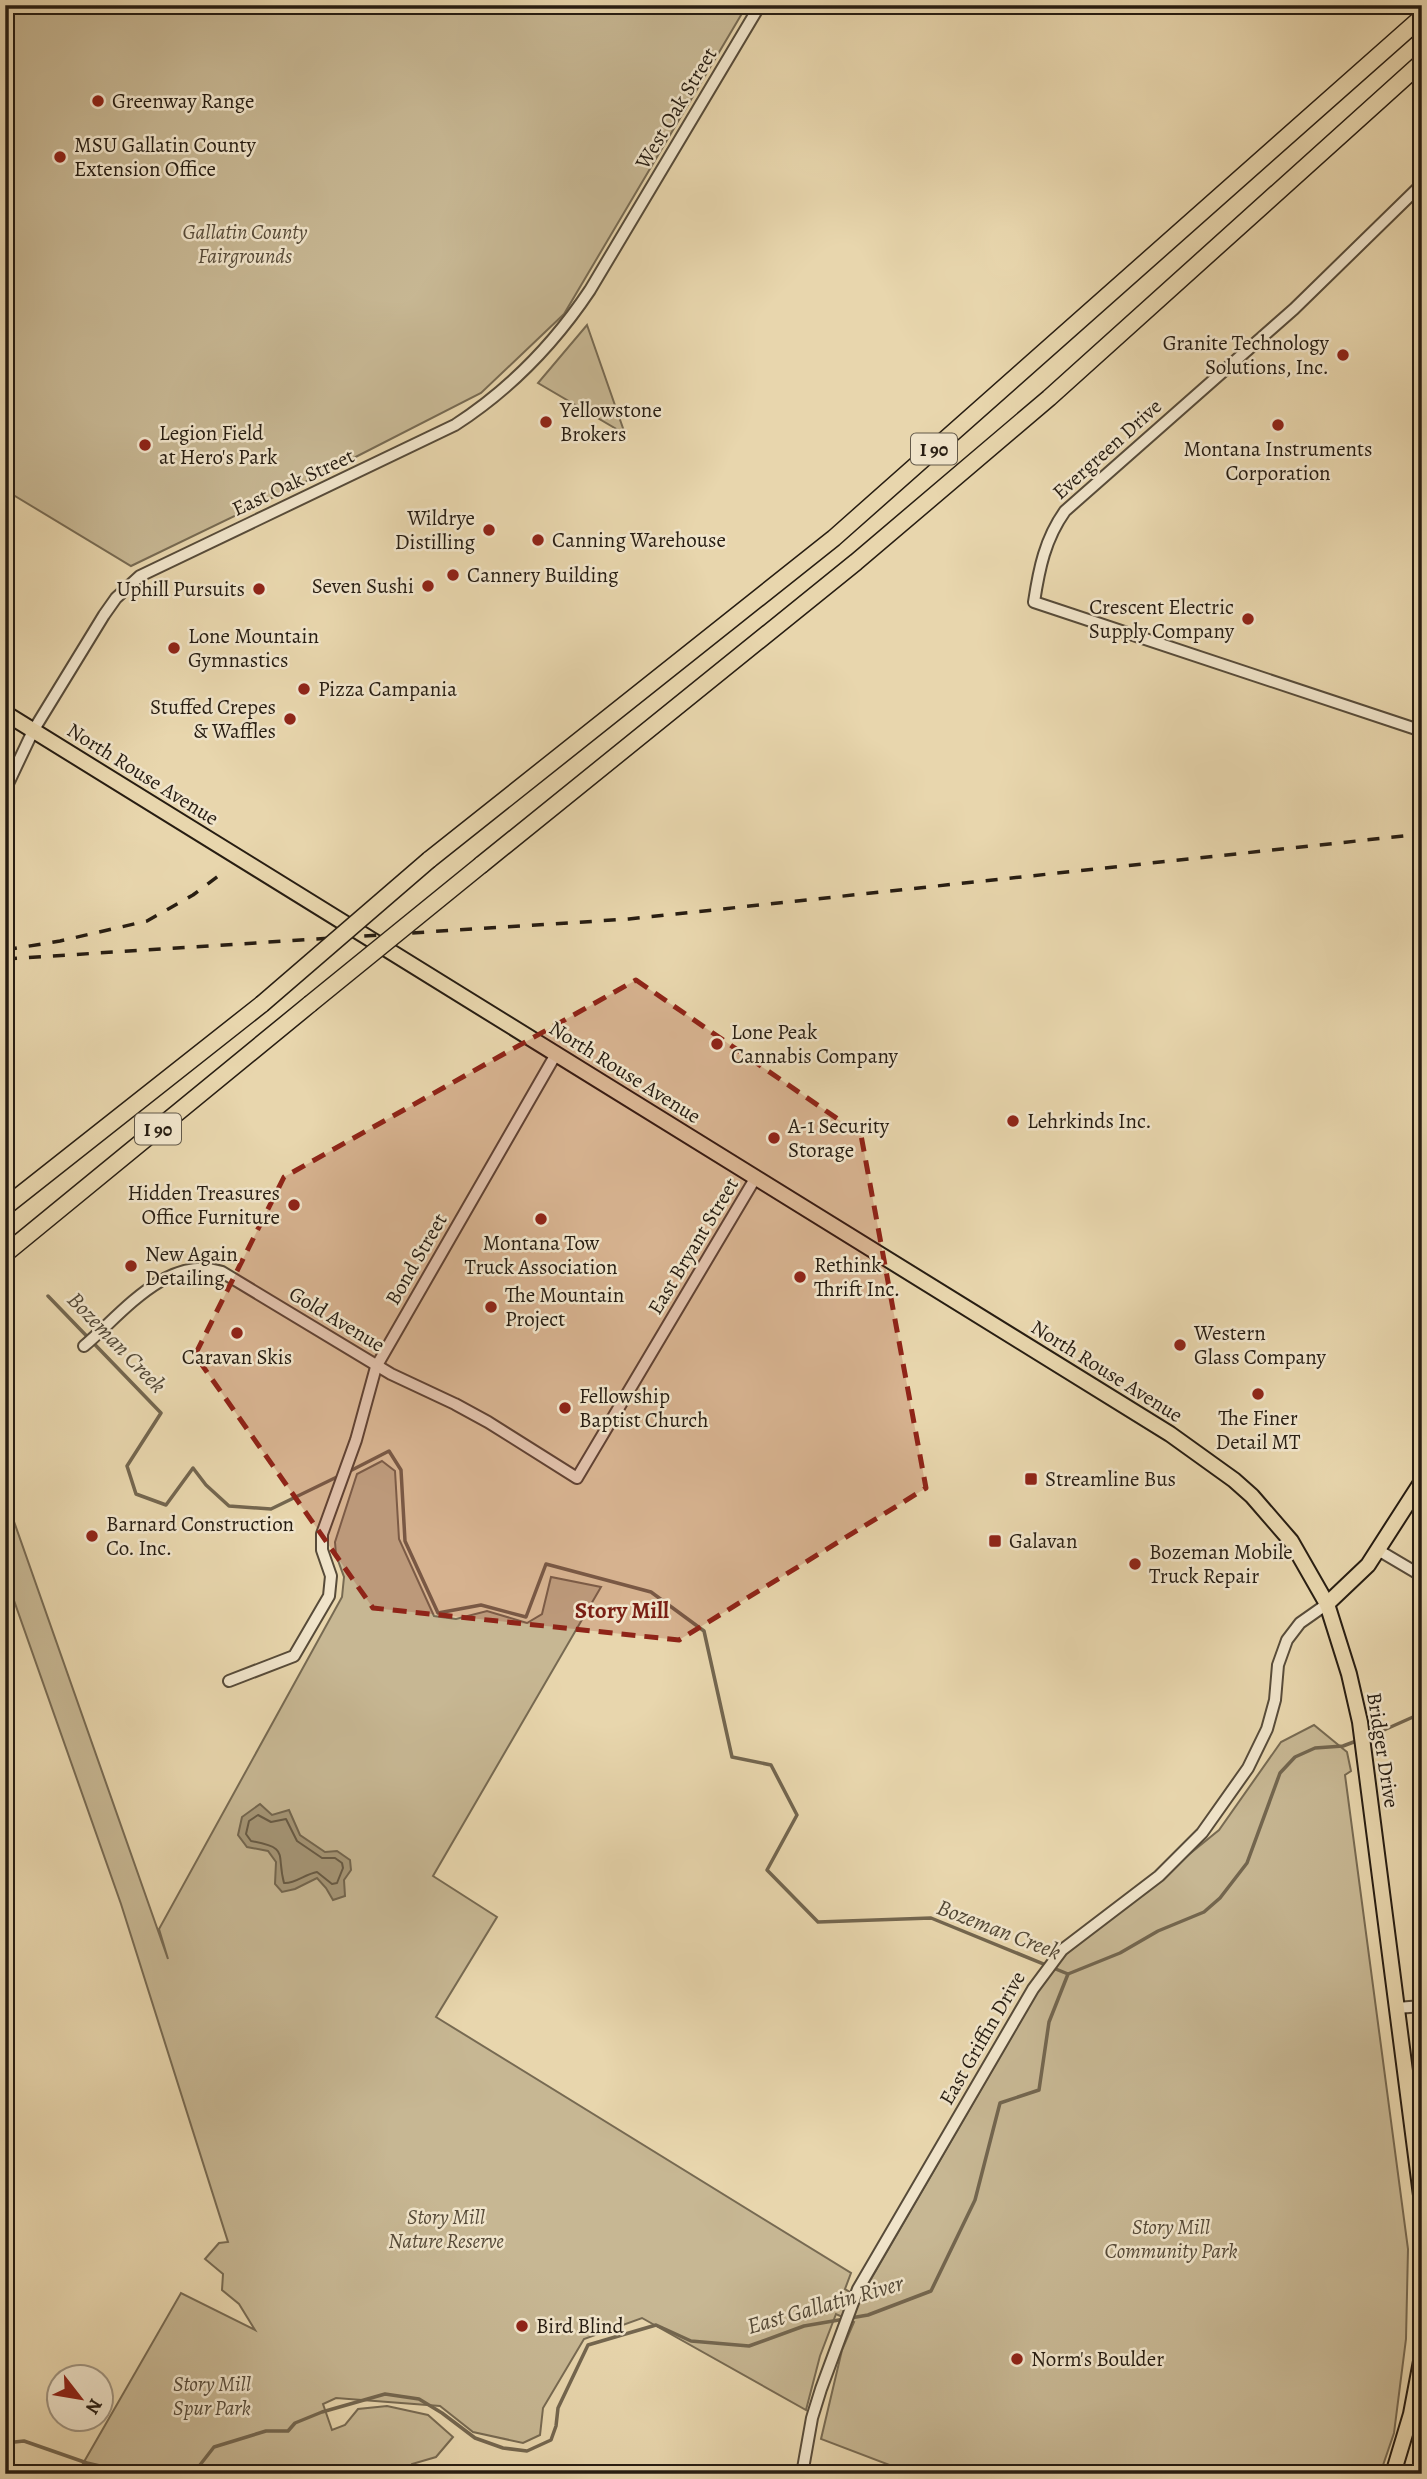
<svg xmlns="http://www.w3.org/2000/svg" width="1427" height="2479" viewBox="0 0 1427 2479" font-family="Alegreya,serif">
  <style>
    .green { fill: #c7b793; stroke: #776a52; stroke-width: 2 }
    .water { fill: #a69778; stroke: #73664f; stroke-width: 2 }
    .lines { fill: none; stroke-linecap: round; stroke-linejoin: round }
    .shore { stroke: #665a45; stroke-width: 2 }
    .stream { stroke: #73664f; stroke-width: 3.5 }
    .minor-casing { stroke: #574b39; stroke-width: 14 }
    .major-casing { stroke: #271d12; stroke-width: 18 }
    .highway-casing { stroke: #271d12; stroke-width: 19 }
    .minor { stroke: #f0e4ca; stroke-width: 10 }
    .major { stroke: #e8d6ad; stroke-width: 14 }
    .highway { stroke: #e8d6ad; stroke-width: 16 }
    .rail { stroke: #271d12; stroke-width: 3.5; stroke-dasharray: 12 12; stroke-linecap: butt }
    .highway-bridge-casing { stroke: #271d12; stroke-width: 19; stroke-linecap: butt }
    .highway-bridge { stroke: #e8d6ad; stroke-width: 16 }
    .marked { fill: #8f2418; fill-opacity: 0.2; stroke: #8f2418; stroke-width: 5; stroke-dasharray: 14 9; stroke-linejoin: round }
    .poi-dot { fill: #8f2418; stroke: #f0e4ca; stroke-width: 2.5 }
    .labels { text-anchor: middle; stroke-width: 5; stroke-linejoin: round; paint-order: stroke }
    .shield { fill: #f0e4ca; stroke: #635949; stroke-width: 2 }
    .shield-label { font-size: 19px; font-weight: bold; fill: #271d12 }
    .poi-label { font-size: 21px; fill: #271d12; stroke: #f0e4ca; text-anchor: start }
    .street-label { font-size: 21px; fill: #271d12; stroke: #f0e4ca }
    .park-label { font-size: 21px; font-style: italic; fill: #574b39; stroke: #f0e4ca }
    .water-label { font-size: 23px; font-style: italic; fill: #534836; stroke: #f0e4ca }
    .neighbourhood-label { font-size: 23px; font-weight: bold; fill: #7a1f14; stroke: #f0e4ca }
  </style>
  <rect width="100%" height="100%" fill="#e8d6ad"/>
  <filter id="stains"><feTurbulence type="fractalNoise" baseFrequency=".00286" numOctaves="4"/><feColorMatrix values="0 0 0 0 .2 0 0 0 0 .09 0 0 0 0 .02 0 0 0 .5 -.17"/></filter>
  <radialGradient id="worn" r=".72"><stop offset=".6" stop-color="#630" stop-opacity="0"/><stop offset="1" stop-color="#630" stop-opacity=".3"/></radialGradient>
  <g class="green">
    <path d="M5 5H747L564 314 481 393 336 467 131 566 5 490Z"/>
    <path d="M587 325 625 434 538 383Z"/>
    <path d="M382 1461 395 1471 399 1539 434 1616 456 1619 487 1611 527 1623 542 1614 551 1577 601 1587 433 1876 497 1917 436 2017 851 2273 845 2289 860 2298 1045 1979 1065 1955 1219 1830 1281 1742 1314 1725 1347 1752 1351 1771 1345 1775 1408 2249 1406 2339 1394 2433 1380 2474H913L821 2439 842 2350 854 2322 836 2314 820 2356 806 2410 642 2318 584 2339 543 2408 540 2435 523 2443 473 2432 440 2406 336 2398 323 2404 332 2430 345 2425 358 2409 387 2406 428 2415 453 2437 436 2457 412 2464 410 2474H77L181 2293 255 2330 239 2304 222 2290 223 2274 205 2259 219 2243 228 2242 121 1904 5 1575V1496L168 1959 159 1929 342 1597 344 1577 336 1555 335 1542 357 1474Z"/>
  </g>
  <path class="water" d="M260 1804 272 1815 289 1810 300 1835 325 1852 337 1851 350 1860 351 1870 344 1880 345 1896 333 1900 326 1888 317 1878 295 1889 282 1892 275 1884 276 1862 268 1851 247 1847 238 1835 242 1817Z"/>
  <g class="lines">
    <path class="shore" d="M258 1815 271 1822 286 1819 297 1841 322 1858H335L342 1863 343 1868 337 1883 332 1884 317 1872C305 1874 295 1884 284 1883 276 1853 290 1848 251 1841L246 1834 249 1821Z"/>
    <g class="stream">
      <path d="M48 1296 161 1413 127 1466 136 1494 166 1505 193 1468 206 1485 229 1506 271 1509 341 1475"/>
      <path d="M348 1472 389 1451 401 1470 405 1541 438 1613 481 1605 526 1617 546 1564 651 1592 704 1631 732 1757 771 1765 797 1815 767 1870 818 1922 931 1918 1068 1974"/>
      <path d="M1366 1738 1422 1713"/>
      <path d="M5 2443 24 2441 87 2463 134 2474"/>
      <path d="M176 2474 196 2470 214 2447 266 2431H288L295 2423 322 2412 385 2394 419 2399 442 2413 475 2438 503 2448 527 2451 551 2440 556 2426 558 2408 588 2345 656 2325 691 2341 749 2346 804 2326 868 2315 931 2291 975 2200 1000 2103 1039 2090 1049 2022 1068 1974 1120 1953 1158 1931 1204 1912 1220 1898 1247 1863 1280 1773 1295 1757 1315 1748 1343 1746 1359 1740"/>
    </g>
    <g class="minor-casing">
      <g id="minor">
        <path d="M1422 184 1294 309 1065 511C1045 539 1039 569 1034 602L1422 731"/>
        <path d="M5 790 33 731 104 615 116 598 140 576 455 425C509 390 554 344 590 290L760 5"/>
        <path d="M84 1346C122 1314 167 1254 222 1272L391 1374 455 1404 488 1422 577 1478 756 1177"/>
        <path d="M1378 1550 1422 1576"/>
        <path d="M229 1681 294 1656 329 1596 331 1576 322 1550V1534L356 1440 376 1367 556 1054"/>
        <path d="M1397 2008 1422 2006"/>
        <path d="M802 2474 812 2418 821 2389 858 2289 1033 1989 1062 1950 1159 1876 1202 1833 1248 1768 1267 1729 1275 1700 1278 1665 1287 1640 1300 1623 1327 1604"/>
      </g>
    </g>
    <g class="major-casing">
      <g id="major">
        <path d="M5 713 1170 1434 1234 1480 1252 1496 1291 1541 1327 1604 1349 1674 1360 1722 1422 2203"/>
        <path d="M1327 1604 1368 1565 1422 1481"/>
        <path d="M1393 2474 1411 2414 1422 2356"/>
      </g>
    </g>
    <g class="highway-casing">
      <g id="highway">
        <path d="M429 860 834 538 1422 17"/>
        <path d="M481 865 856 562 1049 398 1422 62"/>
        <path d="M5 1207 262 1004"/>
        <path d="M5 1254 310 1004"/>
      </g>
    </g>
    <use href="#minor" class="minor"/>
    <use href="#major" class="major"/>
    <use href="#highway" class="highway"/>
    <g class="rail">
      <path d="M5 950 60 941 147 921 193 895 225 871"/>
      <path d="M5 959 629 919 1422 834"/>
    </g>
    <g class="highway-bridge-casing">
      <g id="highway-bridge">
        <path d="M262 1004 429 860"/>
        <path d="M310 1004 481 865"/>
      </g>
    </g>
    <use href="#highway-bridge" class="highway-bridge"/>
  </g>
  <path class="marked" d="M636 980 861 1135 926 1488 679 1640 373 1608 195 1355 284 1177Z"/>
  <g class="poi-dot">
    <circle cx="98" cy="101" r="7"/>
    <circle cx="60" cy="157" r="7"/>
    <circle cx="1343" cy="355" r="7"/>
    <circle cx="546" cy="422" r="7"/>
    <circle cx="1278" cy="425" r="7"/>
    <circle cx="145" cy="445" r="7"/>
    <circle cx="489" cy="530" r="7"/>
    <circle cx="538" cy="540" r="7"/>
    <circle cx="453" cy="575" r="7"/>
    <circle cx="428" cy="586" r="7"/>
    <circle cx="259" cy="589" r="7"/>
    <circle cx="1248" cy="619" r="7"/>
    <circle cx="174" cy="648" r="7"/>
    <circle cx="304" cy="689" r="7"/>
    <circle cx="290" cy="719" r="7"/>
    <circle cx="717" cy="1044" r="7"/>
    <circle cx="1013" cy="1121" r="7"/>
    <circle cx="774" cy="1138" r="7"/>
    <circle cx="294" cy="1205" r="7"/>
    <circle cx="541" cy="1219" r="7"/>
    <circle cx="131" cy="1266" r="7"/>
    <circle cx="800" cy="1277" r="7"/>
    <circle cx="491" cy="1307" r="7"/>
    <circle cx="237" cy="1333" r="7"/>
    <circle cx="1180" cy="1345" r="7"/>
    <circle cx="1258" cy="1394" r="7"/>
    <circle cx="565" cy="1408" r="7"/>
    <rect x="1024" y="1472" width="14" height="14" rx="3.5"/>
    <circle cx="92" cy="1536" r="7"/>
    <rect x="988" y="1534" width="14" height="14" rx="3.5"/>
    <circle cx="1135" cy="1564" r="7"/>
    <circle cx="522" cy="2326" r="7"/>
    <circle cx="1017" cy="2359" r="7"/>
  </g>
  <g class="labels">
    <g class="shield">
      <rect x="911" y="433.5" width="46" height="31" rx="5"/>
      <rect x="135" y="1113.5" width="46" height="31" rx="5"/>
    </g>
    <g class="shield-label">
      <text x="934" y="456">I 90</text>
      <text x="158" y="1136">I 90</text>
    </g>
    <g class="poi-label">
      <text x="112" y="108">Greenway Range</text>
      <text x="74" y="152">MSU Gallatin County<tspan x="74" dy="24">Extension Office</tspan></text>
      <text x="1329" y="350" text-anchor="end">Granite Technology<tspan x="1329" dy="24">Solutions, Inc.</tspan></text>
      <text x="560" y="417">Yellowstone<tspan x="560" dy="24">Brokers</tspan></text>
      <text x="159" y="440">Legion Field<tspan x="159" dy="24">at Hero's Park</tspan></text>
      <text x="1278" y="456" text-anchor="middle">Montana Instruments<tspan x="1278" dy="24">Corporation</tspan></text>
      <text x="475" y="525" text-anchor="end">Wildrye<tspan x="475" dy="24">Distilling</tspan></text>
      <text x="552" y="547">Canning Warehouse</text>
      <text x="467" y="582">Cannery Building</text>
      <text x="414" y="593" text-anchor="end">Seven Sushi</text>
      <text x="245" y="596" text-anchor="end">Uphill Pursuits</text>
      <text x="1234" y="614" text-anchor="end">Crescent Electric<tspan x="1234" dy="24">Supply Company</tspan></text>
      <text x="188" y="643">Lone Mountain<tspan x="188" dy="24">Gymnastics</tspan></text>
      <text x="318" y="696">Pizza Campania</text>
      <text x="276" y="714" text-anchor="end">Stuffed Crepes<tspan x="276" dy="24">&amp; Waffles</tspan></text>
      <text x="731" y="1039">Lone Peak<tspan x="731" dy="24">Cannabis Company</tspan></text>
      <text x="1027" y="1128">Lehrkinds Inc.</text>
      <text x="788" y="1133">A-1 Security<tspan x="788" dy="24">Storage</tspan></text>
      <text x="280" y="1200" text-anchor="end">Hidden Treasures<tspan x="280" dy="24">Office Furniture</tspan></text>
      <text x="541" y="1250" text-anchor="middle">Montana Tow<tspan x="541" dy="24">Truck Association</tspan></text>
      <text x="145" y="1261">New Again<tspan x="145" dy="24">Detailing</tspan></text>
      <text x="814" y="1272">Rethink<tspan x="814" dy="24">Thrift Inc.</tspan></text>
      <text x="505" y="1302">The Mountain<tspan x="505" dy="24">Project</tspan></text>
      <text x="1194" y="1340">Western<tspan x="1194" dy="24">Glass Company</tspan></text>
      <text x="237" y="1364" text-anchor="middle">Caravan Skis</text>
      <text x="579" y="1403">Fellowship<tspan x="579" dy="24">Baptist Church</tspan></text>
      <text x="1258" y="1425" text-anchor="middle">The Finer<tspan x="1258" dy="24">Detail MT</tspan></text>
      <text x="1045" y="1486">Streamline Bus</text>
      <text x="106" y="1531">Barnard Construction<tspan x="106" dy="24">Co. Inc.</tspan></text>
      <text x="1009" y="1548">Galavan</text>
      <text x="1149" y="1559">Bozeman Mobile<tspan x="1149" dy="24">Truck Repair</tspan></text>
      <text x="536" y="2333">Bird Blind</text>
      <text x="1031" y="2366">Norm's Boulder</text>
    </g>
    <g class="street-label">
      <text transform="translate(676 108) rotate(-59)" y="7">West Oak Street</text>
      <text transform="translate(1107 449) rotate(-42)" y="7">Evergreen Drive</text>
      <text transform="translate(293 482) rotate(-25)" y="7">East Oak Street</text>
      <text transform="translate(143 774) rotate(32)" y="7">North Rouse Avenue</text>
      <text transform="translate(625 1072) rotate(32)" y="7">North Rouse Avenue</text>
      <text transform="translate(693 1246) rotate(-59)" y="7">East Bryant Street</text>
      <text transform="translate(416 1259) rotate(-60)" y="7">Bond Street</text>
      <text transform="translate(337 1319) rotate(31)" y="7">Gold Avenue</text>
      <text transform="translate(1107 1371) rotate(32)" y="7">North Rouse Avenue</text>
      <text transform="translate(1383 1750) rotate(81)" y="7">Bridger Drive</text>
      <text transform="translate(982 2038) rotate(-60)" y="7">East Griffin Drive</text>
    </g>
    <g class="park-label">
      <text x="245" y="239">Gallatin County<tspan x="245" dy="24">Fairgrounds</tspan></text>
      <text x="446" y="2224">Story Mill<tspan x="446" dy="24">Nature Reserve</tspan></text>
      <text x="1171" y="2234">Story Mill<tspan x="1171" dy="24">Community Park</tspan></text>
      <text x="212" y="2391">Story Mill<tspan x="212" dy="24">Spur Park</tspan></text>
    </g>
    <g class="water-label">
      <text transform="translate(117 1342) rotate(46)" y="8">Bozeman Creek</text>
      <text transform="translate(999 1929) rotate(21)" y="8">Bozeman Creek</text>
      <text transform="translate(825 2304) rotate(-16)" y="8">East Gallatin River</text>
    </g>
    <g class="neighbourhood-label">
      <text x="622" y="1618">Story Mill</text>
    </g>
  </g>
  <rect width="1427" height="2479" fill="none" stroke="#e8d6ad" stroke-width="28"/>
  <rect x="7" y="7" width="1413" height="2465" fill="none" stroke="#271d12" stroke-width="3.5"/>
  <rect x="14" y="14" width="1399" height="2451" fill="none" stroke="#271d12" stroke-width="2"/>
  <g transform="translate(80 2398) rotate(121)"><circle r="33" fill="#f0e4ca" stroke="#a09480" stroke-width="2"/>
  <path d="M0-5L12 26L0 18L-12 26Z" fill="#8f2418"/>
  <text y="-10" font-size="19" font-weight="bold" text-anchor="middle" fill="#271d12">N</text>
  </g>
  <rect width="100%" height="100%" filter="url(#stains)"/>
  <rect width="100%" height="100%" fill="url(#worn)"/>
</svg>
